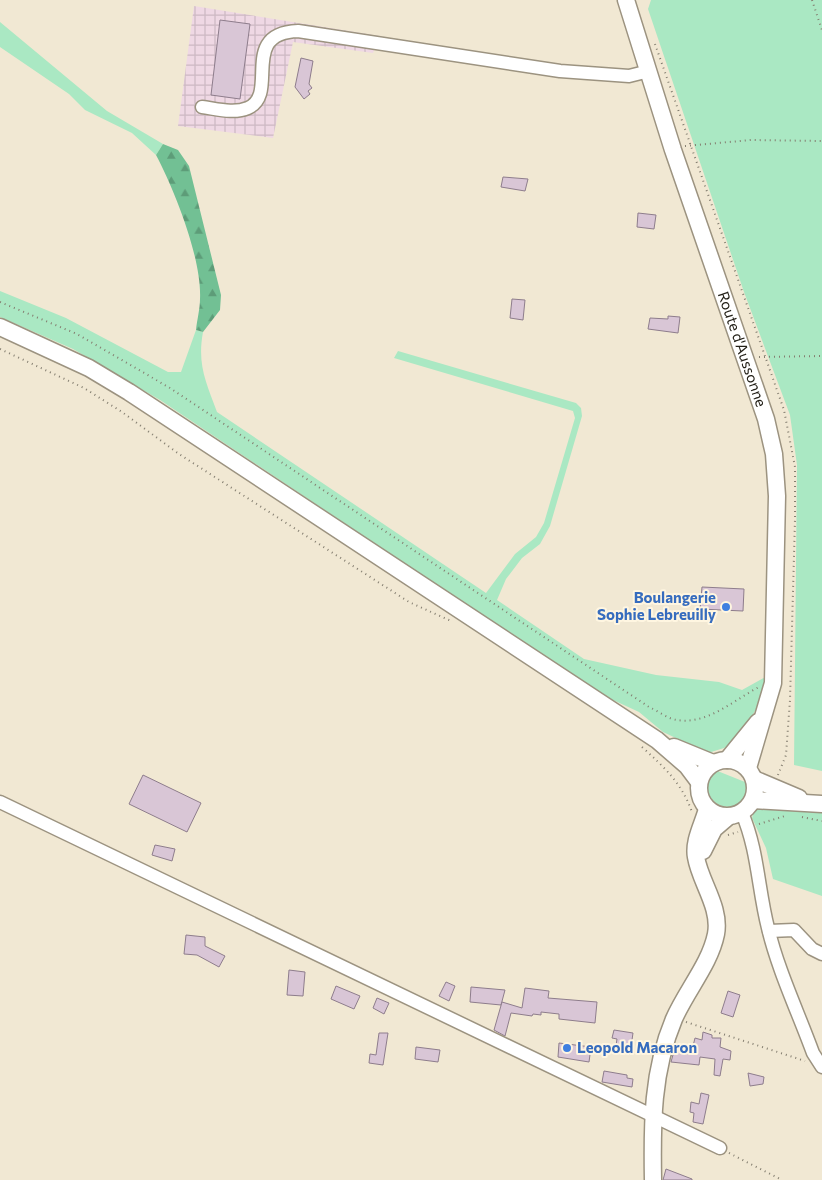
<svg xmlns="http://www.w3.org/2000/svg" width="822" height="1180" viewBox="0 0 822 1180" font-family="Commissioner,sans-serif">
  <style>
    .industrial { fill: url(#industrial-grid) }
    .grass { fill: #aae8c3 }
    .forest { fill: url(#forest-firs) }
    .building { fill: #d9c6d6; stroke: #8e7d8c }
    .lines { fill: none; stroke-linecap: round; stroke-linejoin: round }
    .minor-casing { stroke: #9c9380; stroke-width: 15 }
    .major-casing { stroke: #9c9380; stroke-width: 19 }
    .path { stroke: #847e70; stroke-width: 2; stroke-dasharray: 1 4; stroke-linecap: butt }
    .minor { stroke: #fff; stroke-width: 12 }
    .major { stroke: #fff; stroke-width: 16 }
    .shop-dot { fill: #3f7fe0; stroke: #fff6e1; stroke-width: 2 }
    .labels { text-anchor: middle; stroke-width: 4; stroke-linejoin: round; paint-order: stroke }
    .street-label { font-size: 15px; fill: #232018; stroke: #fff6e1 }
    .shop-label { font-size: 15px; font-weight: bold; fill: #366cbe; stroke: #fff6e1; text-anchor: end }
  </style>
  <defs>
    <pattern id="industrial-grid" width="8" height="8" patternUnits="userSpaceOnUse" patternTransform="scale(1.25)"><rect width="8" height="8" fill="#efd8e4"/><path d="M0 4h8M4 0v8" fill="none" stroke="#cdb9c3"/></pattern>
    <pattern id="forest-firs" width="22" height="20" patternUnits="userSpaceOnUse" patternTransform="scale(1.25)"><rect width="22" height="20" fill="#72c094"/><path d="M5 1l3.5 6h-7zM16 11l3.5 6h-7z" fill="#5d9c78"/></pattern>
  </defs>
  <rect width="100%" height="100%" fill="#f1e8d3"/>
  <path class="industrial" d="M194 6 379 36 373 53 293 42 273 138 178 126Z"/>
  <g class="grass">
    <path d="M651 0H822V771L794 765 797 465 790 415 744 292 648 9Z"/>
    <path d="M0 22 107 111 163 144 156 155 132 133 85 110 69 94 0 47Z"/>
    <path d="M0 291 66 318 168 372H181L196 330 203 332C197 365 206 382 217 412L486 593 515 554 536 537 544 523 575 418 573 411 394 358 398 351 576 403 581 408 582 416 550 526 540 544 522 558 506 579 497 600 584 659 656 675 719 682 742 690 769 675 762 698 740 738 724 748 708 753 663 732 639 712 600 694 160 400 73 349 0 317Z"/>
    <path d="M715 770 750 784C749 815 707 814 707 784Z"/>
    <path d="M763 806 800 807 822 813V896L773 879 766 848 752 818 754 811Z"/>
  </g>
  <path class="forest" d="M163 144 178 150 189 166 221 295 220 310 203 332 196 330C197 320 200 309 200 299 202 259 175 191 156 155Z"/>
  <g class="building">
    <path d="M220 20 250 24 240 99 211 95Z"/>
    <path d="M301 58 313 61 309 84 312 88 308 91 310 94 304 99 295 87Z"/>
    <path d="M503 177 528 179 525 191 501 187Z"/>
    <path d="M638 213 656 215 654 229 637 227Z"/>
    <path d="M512 299 525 300 523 320 510 318Z"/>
    <path d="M668 316 680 317 678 333 648 329 650 318 668 319Z"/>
    <path d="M702 587 744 589 743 611 700 609Z"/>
    <path d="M143 775 201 803 187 832 129 804Z"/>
    <path d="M155 845 175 849 172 861 152 855Z"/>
    <path d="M186 935 205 937V946L225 956 219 967 197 955 184 954Z"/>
    <path d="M289 970 305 972 303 996 287 995Z"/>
    <path d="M446 982 455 986 449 1001 439 996Z"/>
    <path d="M336 986 360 996 354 1009 331 999Z"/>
    <path d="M471 987 505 990 501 1005 470 1002Z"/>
    <path d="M525 988 549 991 548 998 597 1002 595 1023 559 1019V1014L541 1012V1015L533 1014 532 1016 511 1013 505 1036 494 1030 502 1002 522 1008Z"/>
    <path d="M728 991 740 995 733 1017 721 1013Z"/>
    <path d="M377 998 389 1003 384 1014 373 1008Z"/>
    <path d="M614 1030 633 1033 630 1054 615 1052 617 1039 612 1038Z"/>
    <path d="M703 1032 712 1035V1038H721L720 1047 731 1051 730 1060 723 1059 720 1076 714 1075 715 1059 700 1057 699 1065 671 1062 676 1044 693 1046 695 1038 702 1040Z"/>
    <path d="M379 1033H388L383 1065 369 1063 370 1054 376 1055Z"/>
    <path d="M559 1043 591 1047 589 1062 558 1057Z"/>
    <path d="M416 1047 440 1050 438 1062 415 1059Z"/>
    <path d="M604 1071 627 1075V1078L633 1079 632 1087 602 1082Z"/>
    <path d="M748 1073 764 1077 763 1084 750 1086Z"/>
    <path d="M701 1093 709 1095 703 1124 693 1122 694 1113 690 1112 691 1102 699 1104Z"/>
    <path d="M666 1169 692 1179V1180H663Z"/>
  </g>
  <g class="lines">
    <g class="minor-casing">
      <g id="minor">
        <path d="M202 107C217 109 234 114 248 108 280 94 238 33 298 31L560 71 629 76 649 71"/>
        <path d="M0 802 720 1148"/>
        <path d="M742 813C758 850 758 889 768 928 778 970 798 1012 813 1053L822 1067"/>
        <path d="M769 931 794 930 812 949 822 954"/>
      </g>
    </g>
    <g class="major-casing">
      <g id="major">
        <path id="s1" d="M626 0 673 150 766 419 774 454 777 496 773 683 748 768"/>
        <path d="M0 327 89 368 129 392 657 740 687 766 699 782"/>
        <path d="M674 747 713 763"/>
        <circle cx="727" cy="788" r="28"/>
        <path d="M727 760 758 722"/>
        <path d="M754 779 799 798"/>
        <path d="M753 800 822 804"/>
        <path d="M703 851 714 829 728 817"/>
        <path d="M653 1180C652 1124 652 1071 674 1019 686 991 710 964 716 934 721 907 700 882 696 857 693 841 703 824 707 809"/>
      </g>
    </g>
    <g class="path">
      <path d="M812 0 822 30"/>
      <path d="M655 44 784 410 795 467V519L790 700 786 755 778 775"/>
      <path d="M685 146 751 140 822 141"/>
      <path d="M0 302 77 334 170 388 649 707C658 711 668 719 677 720 707 725 734 700 759 687"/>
      <path d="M0 349 84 388 122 412 179 454 409 602 451 621"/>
      <path d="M759 357 822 356"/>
      <path d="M642 747C665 768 681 782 692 812"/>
      <path d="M802 817 822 821"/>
      <path d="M759 824 785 816"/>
      <path d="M728 835 738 832"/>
      <path d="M686 1022 805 1061"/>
      <path d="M729 1153 782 1180"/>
    </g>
    <use href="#minor" class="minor"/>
    <use href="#major" class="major"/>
  </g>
  <g class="shop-dot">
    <circle cx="726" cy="607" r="5"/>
    <circle cx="567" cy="1048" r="5"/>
  </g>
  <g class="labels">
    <g class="street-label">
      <text dy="5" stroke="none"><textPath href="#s1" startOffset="368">Route d'Aussonne</textPath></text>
    </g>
    <g class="shop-label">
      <text x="716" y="603">Boulangerie<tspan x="716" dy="17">Sophie Lebreuilly</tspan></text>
      <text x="577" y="1053" text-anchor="start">Leopold Macaron</text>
    </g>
  </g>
</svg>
